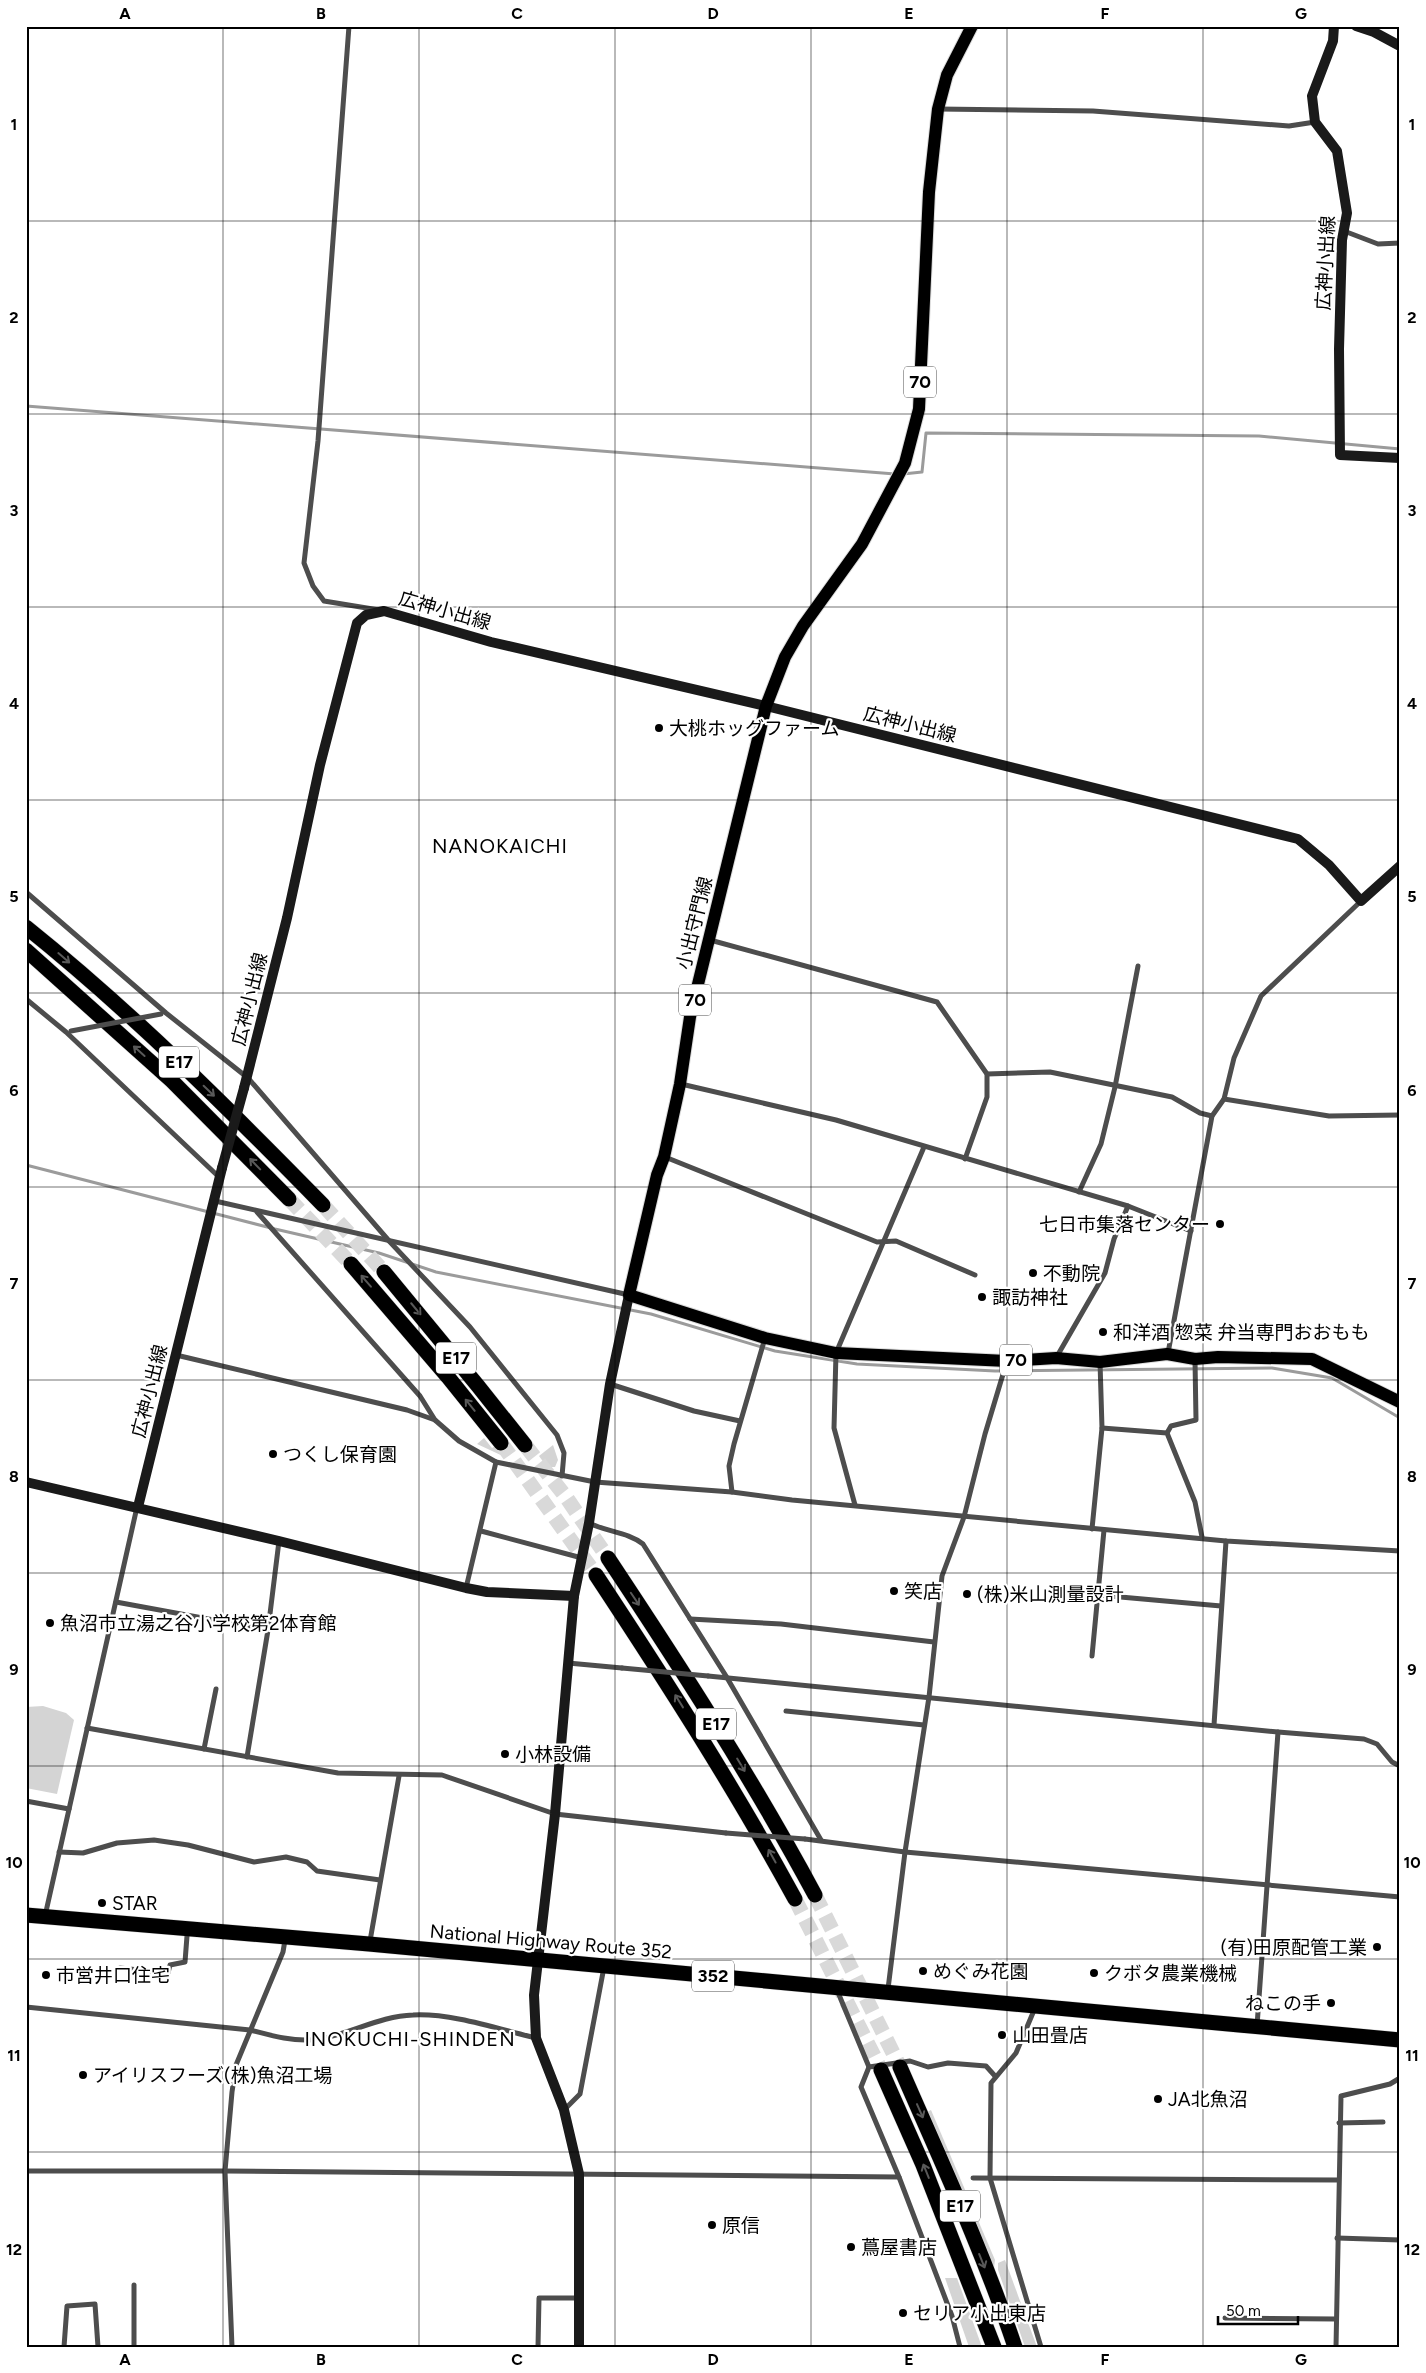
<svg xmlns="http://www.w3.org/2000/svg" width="1426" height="2373" viewBox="0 0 1426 2373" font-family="Figtree,'Noto Sans JP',sans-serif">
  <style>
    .grass { fill: #d4d4d4 }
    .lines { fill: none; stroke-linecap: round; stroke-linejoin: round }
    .stream { stroke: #9b9b9b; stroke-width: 3 }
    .highway-tunnel { stroke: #d9d9d9; stroke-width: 15; stroke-dasharray: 15 8; stroke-linecap: butt }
    .primary-casing { stroke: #dbdbdb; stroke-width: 14 }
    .highway-casing { stroke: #dbdbdb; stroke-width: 16 }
    .street { stroke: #4d4d4d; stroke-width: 5 }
    .secondary { stroke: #1a1a1a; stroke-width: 10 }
    .primary { stroke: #000; stroke-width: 12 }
    .highway { stroke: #000; stroke-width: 15 }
    .street-bridge { stroke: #4d4d4d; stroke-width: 5 }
    .secondary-bridge { stroke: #1a1a1a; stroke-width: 10 }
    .oneway { stroke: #595959 }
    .grid { fill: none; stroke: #000; stroke-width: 1; stroke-opacity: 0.55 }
    .poi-dot { fill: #000; stroke: #fff; stroke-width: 2 }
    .labels { text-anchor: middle; stroke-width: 4.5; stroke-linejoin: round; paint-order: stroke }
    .shield { fill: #fff; stroke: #4c4c4c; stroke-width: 1 }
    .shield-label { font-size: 18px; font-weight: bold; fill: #000 }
    .street-label { font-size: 19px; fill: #000; stroke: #fff }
    .poi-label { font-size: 19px; fill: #000; stroke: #fff; text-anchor: start }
    .neighbourhood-label { font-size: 20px; letter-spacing: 1px; fill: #000; stroke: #fff }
    .neatline { fill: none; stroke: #000; stroke-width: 2 }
    .grid-label { font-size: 16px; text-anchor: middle; font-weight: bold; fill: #000 }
  </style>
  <rect width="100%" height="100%" fill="#fff"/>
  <g class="grass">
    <path d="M484 1438 492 1448 497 1445 505 1457 477 1444Z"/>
    <path d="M553 1445 558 1460 555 1467H547L539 1456Z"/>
    <path d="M43 1706 66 1713 74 1720 57 1794 26 1788V1707Z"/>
    <path d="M931 2110 995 2260 994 2268 927 2112Z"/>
    <path d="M1005 2260 1037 2347H1025L998 2270V2263Z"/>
    <path d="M945 2278H957L982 2347H969Z"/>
  </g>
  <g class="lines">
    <g class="stream">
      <path d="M26 406 895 474"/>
      <path d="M903 474 922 472 926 433 1259 436 1400 449"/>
      <path d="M26 1165 275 1229 379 1253 436 1272 651 1314 775 1351 857 1364 995 1371 1272 1368 1332 1378 1400 1418"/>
    </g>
    <g class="highway-tunnel">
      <path d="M289 1199 351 1264"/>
      <path d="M323 1205 384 1272"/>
      <path d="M501 1443 596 1575"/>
      <path d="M525 1445 566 1497 608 1558"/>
      <path d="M815 1895 900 2067"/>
      <path d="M795 1899 881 2070"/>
    </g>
    <g class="primary-casing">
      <path id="primary" d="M972 26 947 75 938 109 929 192 919 409 905 463 862 544 803 626 785 657 766 706 690 1017 680 1084 664 1157 657 1175 629 1295 765 1338 836 1353 1007 1361 1056 1358 1100 1362 1167 1354 1195 1359 1218 1357 1312 1359 1400 1402"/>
    </g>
    <g class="highway-casing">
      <g id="highway">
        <path d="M26 927C132 1012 228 1108 323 1205"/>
        <path d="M26 950 172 1081 289 1199"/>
        <path d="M351 1264 448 1377 501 1443"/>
        <path d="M384 1272 478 1386 525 1445"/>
        <path d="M608 1558C681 1668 752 1778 815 1895"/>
        <path d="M596 1575C666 1681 734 1787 795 1899"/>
        <path d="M26 1915 369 1944 1400 2040"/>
        <path d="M900 2067C940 2159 983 2251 1015 2347"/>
        <path d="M881 2070 923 2165 994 2347"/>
      </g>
    </g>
    <g class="street">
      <path d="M349 26 318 441 304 563 313 586 324 601 379 610"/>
      <path d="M938 109 1093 111 1289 126 1315 122"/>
      <path d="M1344 231 1378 244 1400 243"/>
      <path d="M26 892 166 1013 248 1078 390 1242 470 1327 557 1435 564 1453 562 1476"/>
      <path d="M710 940 937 1002 987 1074V1097L965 1159"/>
      <path d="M26 999 66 1032 219 1177"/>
      <path d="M987 1074 1050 1072 1172 1097 1200 1113 1212 1116"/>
      <path d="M681 1084 836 1120 1128 1206 1191 1231"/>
      <path d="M1224 1099 1329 1116 1400 1115"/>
      <path d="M665 1157 877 1242 896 1241 975 1275"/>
      <path d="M1079 1192 1101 1144 1115 1087 1138 966"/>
      <path d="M215 1201 629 1295"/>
      <path d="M257 1212 420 1396 435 1420"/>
      <path d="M1168 1353 1212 1116 1224 1099 1234 1058 1261 996 1361 901"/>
      <path d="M176 1355 407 1410 435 1420 459 1441 496 1462 595 1482 732 1492 792 1500 1226 1541 1400 1551"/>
      <path d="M1056 1358 1105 1273 1114 1239 1128 1206"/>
      <path d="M610 1384 694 1411 740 1421"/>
      <path d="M1102 1428 1167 1433 1195 1502 1202 1537"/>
      <path d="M1167 1433 1171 1426 1196 1420 1195 1360"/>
      <path d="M732 1492 729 1466 734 1444 765 1338"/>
      <path d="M855 1505 834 1428 836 1353 924 1147"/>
      <path d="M589 1523C607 1532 628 1532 643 1544L726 1676 821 1840"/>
      <path d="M1092 1529 1102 1428 1100 1362"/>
      <path d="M481 1531 582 1558"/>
      <path d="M466 1588 496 1462"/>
      <path d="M1098 1595 1221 1606"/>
      <path d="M116 1602 268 1630"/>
      <path d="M690 1619 781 1624 934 1642"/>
      <path d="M1092 1656 1104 1530"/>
      <path d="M568 1663 622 1668"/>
      <path d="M708 1676 1278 1732 1364 1739 1377 1744 1392 1762 1400 1766"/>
      <path d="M786 1711 924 1725"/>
      <path d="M1214 1725 1226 1541"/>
      <path d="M87 1728 338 1773 442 1775 555 1814 726 1833"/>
      <path d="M204 1749 216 1689"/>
      <path d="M247 1757 268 1630 279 1541"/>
      <path d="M26 1801 69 1809"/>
      <path d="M805 1839 905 1852 1400 1897"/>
      <path d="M59 1852 83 1853 117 1843 154 1840 188 1845 254 1862 286 1857 307 1862 317 1871 380 1880"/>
      <path d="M45 1916 137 1507"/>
      <path d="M370 1941 399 1776"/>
      <path d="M120 1968 168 1973 170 1965 185 1962 187 1936"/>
      <path d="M888 1989 905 1852 929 1697 942 1576 964 1517 985 1434 1007 1361"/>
      <path d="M837 1990 869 2067"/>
      <path d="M26 2007 250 2030C270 2035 289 2041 310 2040 346 2037 377 2016 413 2015 452 2013 498 2029 536 2038"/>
      <path d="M1035 2008 1016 2053 991 2083 990 2178 1041 2347"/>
      <path d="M1257 2026 1278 1732"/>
      <path d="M564 2110 580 2094 604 1967"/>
      <path d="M1339 2123 1383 2122"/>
      <path d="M26 2171H225L899 2177"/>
      <path d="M973 2178 1338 2180"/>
      <path d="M1337 2238 1400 2240"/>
      <path d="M134 2285V2347"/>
      <path d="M1225 2318 1336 2319"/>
      <path d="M64 2347 67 2306 95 2304 98 2347"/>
      <path d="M232 2347 225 2171 232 2092 236 2065 283 1952 285 1940"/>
      <path d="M538 2347 539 2298H578"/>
      <path d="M960 2347 952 2316 899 2177 861 2087 869 2067 910 2061 928 2067 948 2063 986 2066 995 2076"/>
      <path d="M1336 2347 1341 2096 1390 2084 1400 2078"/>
    </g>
    <g class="secondary">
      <path d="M1334 26 1333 41 1312 96 1315 122 1337 151 1347 213 1342 240 1339 349 1340 455 1400 458"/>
      <path d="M1356 26 1374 32 1400 46"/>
      <path d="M244 1088 287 918 320 765 357 623 366 615 384 611 491 642 766 706 1298 839 1329 865 1361 901 1400 866"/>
      <path d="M26 1482 279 1541 466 1588 487 1592 574 1596"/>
      <path d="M138 1507 222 1168"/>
      <path d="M579 2347V2174L564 2110 536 2038 534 1995 555 1814 574 1596 589 1523 610 1384 629 1295"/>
    </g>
    <use href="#primary" class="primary"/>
    <use href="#highway" class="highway"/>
    <g class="street-bridge">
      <path d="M71 1031 161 1014"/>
      <path d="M622 1668 708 1676"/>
      <path d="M726 1833 805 1839"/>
    </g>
    <path class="secondary-bridge" d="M222 1168 244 1088"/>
  </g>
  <defs><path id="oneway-shaft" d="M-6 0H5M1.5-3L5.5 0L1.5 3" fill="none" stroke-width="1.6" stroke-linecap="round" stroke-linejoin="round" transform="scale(1.25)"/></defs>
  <g class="oneway">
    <use href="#oneway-shaft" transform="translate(64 958) rotate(41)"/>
    <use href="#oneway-shaft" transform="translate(139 1051) rotate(-138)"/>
    <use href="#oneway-shaft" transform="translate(209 1091) rotate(44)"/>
    <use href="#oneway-shaft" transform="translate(255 1164) rotate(-134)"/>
    <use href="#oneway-shaft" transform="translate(366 1281) rotate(-131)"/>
    <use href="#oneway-shaft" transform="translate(416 1309) rotate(50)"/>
    <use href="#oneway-shaft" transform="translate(470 1405) rotate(-129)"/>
    <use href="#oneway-shaft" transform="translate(635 1599) rotate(56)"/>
    <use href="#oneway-shaft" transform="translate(679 1701) rotate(-122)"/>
    <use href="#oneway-shaft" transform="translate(741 1765) rotate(59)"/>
    <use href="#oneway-shaft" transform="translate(772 1856) rotate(-119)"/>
    <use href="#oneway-shaft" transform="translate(920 2111) rotate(66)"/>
    <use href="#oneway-shaft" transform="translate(926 2171) rotate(-112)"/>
    <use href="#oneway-shaft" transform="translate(982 2261) rotate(68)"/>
  </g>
  <path class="grid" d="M223 26V2347M419 26V2347M615 26V2347M811 26V2347M1007 26V2347M1203 26V2347M26 221H1400M26 414H1400M26 607H1400M26 800H1400M26 993H1400M26 1187H1400M26 1380H1400M26 1573H1400M26 1766H1400M26 1959H1400M26 2152H1400"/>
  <g class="poi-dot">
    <circle cx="659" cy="728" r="5"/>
    <circle cx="1220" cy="1224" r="5"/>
    <circle cx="1033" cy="1273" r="5"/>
    <circle cx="982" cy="1297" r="5"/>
    <circle cx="1103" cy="1332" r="5"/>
    <circle cx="273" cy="1454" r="5"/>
    <circle cx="894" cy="1591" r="5"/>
    <circle cx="967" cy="1594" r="5"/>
    <circle cx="50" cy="1623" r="5"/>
    <circle cx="505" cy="1754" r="5"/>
    <circle cx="102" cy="1903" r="5"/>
    <circle cx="1377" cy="1947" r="5"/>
    <circle cx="923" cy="1971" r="5"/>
    <circle cx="1094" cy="1973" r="5"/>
    <circle cx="46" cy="1975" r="5"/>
    <circle cx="1331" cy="2003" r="5"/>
    <circle cx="1002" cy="2035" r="5"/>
    <circle cx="83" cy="2075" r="5"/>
    <circle cx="1158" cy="2099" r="5"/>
    <circle cx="712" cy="2225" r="5"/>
    <circle cx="851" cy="2247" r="5"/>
    <circle cx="903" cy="2313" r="5"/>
  </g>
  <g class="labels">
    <g class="shield">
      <rect x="904" y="366.5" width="32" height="31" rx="4"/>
      <rect x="679" y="984.5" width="32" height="31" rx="4"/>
      <rect x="159" y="1046.5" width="40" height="31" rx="4"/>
      <rect x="436" y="1342.5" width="40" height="31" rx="4"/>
      <rect x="1000" y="1344.5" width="32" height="31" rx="4"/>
      <rect x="696" y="1708.5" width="40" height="31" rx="4"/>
      <rect x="692" y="1960.5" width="42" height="31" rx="4"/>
      <rect x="940" y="2190.5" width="40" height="31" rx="4"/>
    </g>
    <g class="shield-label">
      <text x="920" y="388">70</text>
      <text x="695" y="1006">70</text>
      <text x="179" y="1068">E17</text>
      <text x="456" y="1364">E17</text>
      <text x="1016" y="1366">70</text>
      <text x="716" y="1730">E17</text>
      <text x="713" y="1982">352</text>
      <text x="960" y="2212">E17</text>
    </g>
    <g class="street-label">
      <text transform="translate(1325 263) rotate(-87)" y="7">広神小出線</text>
      <text transform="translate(445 610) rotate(16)" y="7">広神小出線</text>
      <text transform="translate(910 724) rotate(14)" y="7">広神小出線</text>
      <text transform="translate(694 923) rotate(-76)" y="7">小出守門線</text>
      <text transform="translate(249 999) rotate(-76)" y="7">広神小出線</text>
      <text transform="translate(149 1391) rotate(-76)" y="7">広神小出線</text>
      <text transform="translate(551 1941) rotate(5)" y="7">National Highway Route 352</text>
    </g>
    <g class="poi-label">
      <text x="669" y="735">大桃ホッグファーム</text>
      <text x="1210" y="1231" text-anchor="end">七日市集落センター</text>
      <text x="1043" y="1280">不動院</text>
      <text x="992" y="1304">諏訪神社</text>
      <text x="1113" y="1339">和洋酒 惣菜 弁当専門おおもも</text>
      <text x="283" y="1461">つくし保育園</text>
      <text x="904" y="1598">笑店</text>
      <text x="977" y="1601">(株)米山測量設計</text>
      <text x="60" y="1630">魚沼市立湯之谷小学校第2体育館</text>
      <text x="515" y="1761">小林設備</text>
      <text x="112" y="1910">STAR</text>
      <text x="1367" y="1954" text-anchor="end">(有)田原配管工業</text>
      <text x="933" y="1978">めぐみ花園</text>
      <text x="1104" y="1980">クボタ農業機械</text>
      <text x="56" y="1982">市営井口住宅</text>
      <text x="1321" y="2010" text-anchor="end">ねこの手</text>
      <text x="1012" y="2042">山田畳店</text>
      <text x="93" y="2082">アイリスフーズ(株)魚沼工場</text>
      <text x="1168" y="2106">JA北魚沼</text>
      <text x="722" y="2232">原信</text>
      <text x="861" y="2254">蔦屋書店</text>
      <text x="913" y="2320">セリア小出東店</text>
    </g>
    <g class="neighbourhood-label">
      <text x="500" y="853">NANOKAICHI</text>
      <text x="410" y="2046">INOKUCHI-SHINDEN</text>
    </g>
  </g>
  <rect width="1426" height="2373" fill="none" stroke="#ffffff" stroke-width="55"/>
  <path d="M1218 2316v8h80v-8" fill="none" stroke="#000000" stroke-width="2.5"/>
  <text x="1226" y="2316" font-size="15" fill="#000000" stroke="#ffffff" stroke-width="4" paint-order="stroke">50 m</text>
  <rect x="28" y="28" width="1370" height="2318" class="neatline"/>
  <g class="grid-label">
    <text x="125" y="19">A</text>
    <text x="321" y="19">B</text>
    <text x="517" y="19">C</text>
    <text x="713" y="19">D</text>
    <text x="909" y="19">E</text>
    <text x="1105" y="19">F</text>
    <text x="1301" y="19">G</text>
    <text x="14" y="130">1</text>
    <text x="1412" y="130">1</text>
    <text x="14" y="323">2</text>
    <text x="1412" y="323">2</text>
    <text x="14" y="516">3</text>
    <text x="1412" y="516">3</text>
    <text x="14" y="709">4</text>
    <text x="1412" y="709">4</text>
    <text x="14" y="902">5</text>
    <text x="1412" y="902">5</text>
    <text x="14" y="1096">6</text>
    <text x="1412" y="1096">6</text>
    <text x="14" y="1289">7</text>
    <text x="1412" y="1289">7</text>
    <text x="14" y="1482">8</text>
    <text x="1412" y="1482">8</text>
    <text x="14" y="1675">9</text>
    <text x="1412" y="1675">9</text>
    <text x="14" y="1868">10</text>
    <text x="1412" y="1868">10</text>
    <text x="14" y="2061">11</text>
    <text x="1412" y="2061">11</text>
    <text x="14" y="2255">12</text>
    <text x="1412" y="2255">12</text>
    <text x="125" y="2365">A</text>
    <text x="321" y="2365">B</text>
    <text x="517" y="2365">C</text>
    <text x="713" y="2365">D</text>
    <text x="909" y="2365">E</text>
    <text x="1105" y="2365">F</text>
    <text x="1301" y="2365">G</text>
  </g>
</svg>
